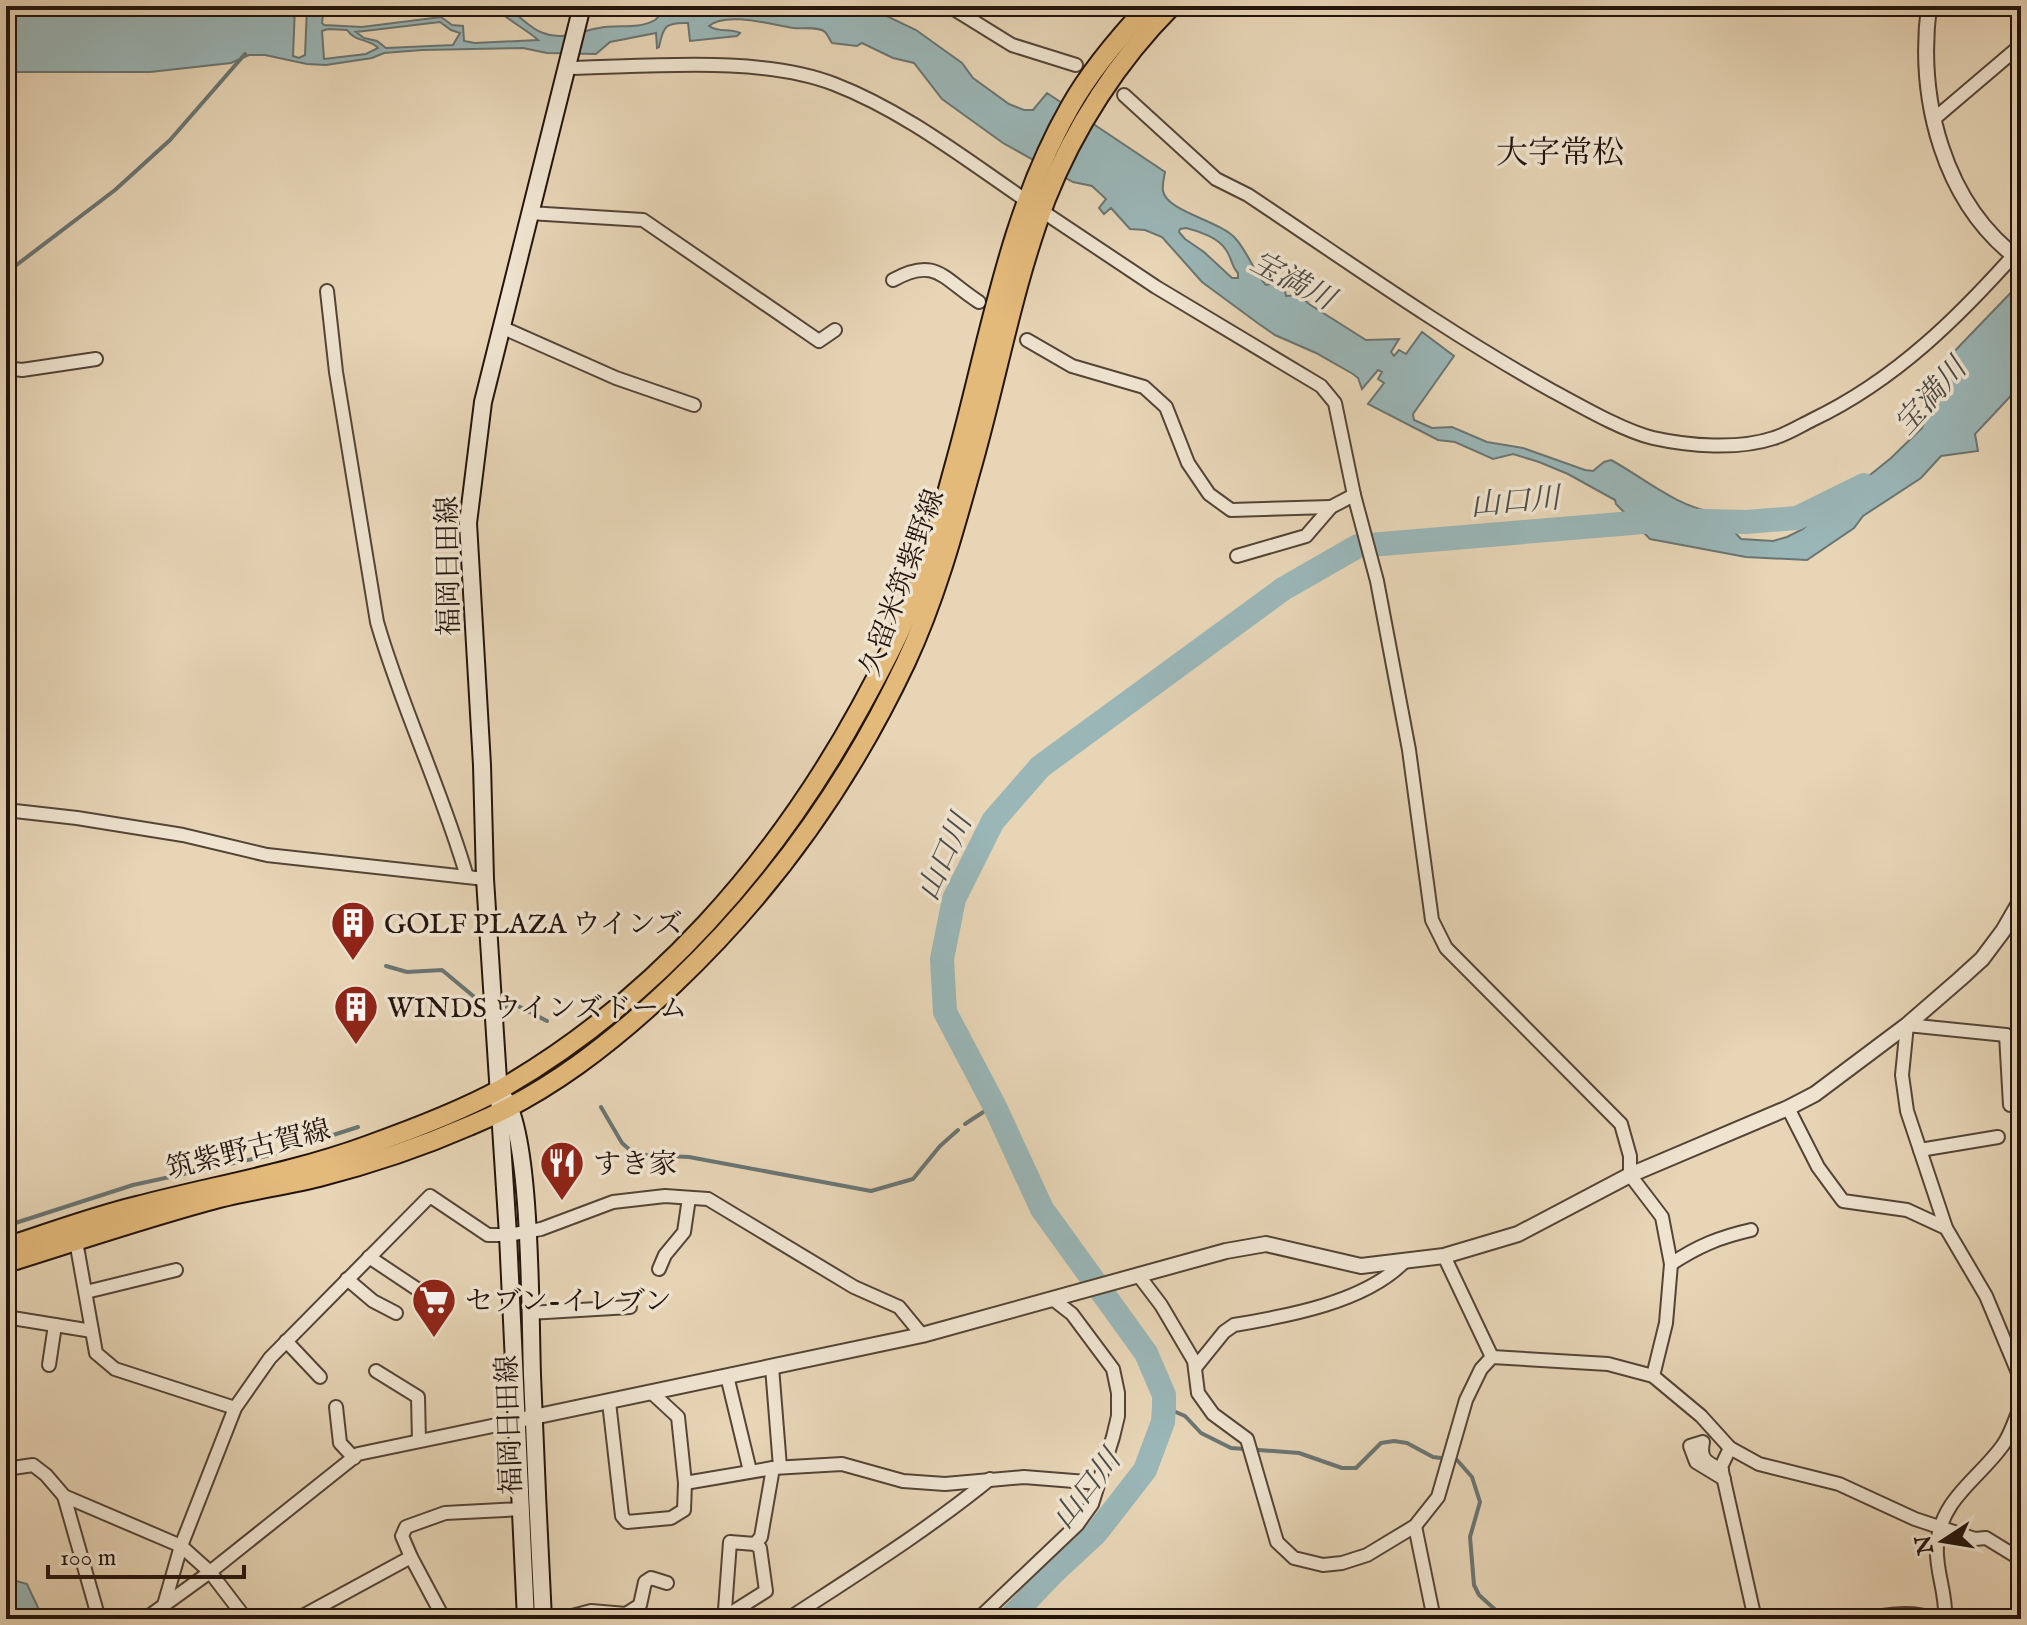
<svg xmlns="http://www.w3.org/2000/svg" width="2027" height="1625" viewBox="0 0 2027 1625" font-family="'IM FELL English','Noto Serif JP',serif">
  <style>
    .water { fill: #9ab6b7; stroke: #6a7573; stroke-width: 2; fill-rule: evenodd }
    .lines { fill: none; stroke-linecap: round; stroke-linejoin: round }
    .stream { stroke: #6a7573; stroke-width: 4 }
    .river { stroke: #9ab6b7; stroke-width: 24 }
    .minor-casing { stroke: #544437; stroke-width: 16 }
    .tertiary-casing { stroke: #544437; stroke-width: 18 }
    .secondary-casing { stroke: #23140d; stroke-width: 20 }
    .primary-casing { stroke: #23140d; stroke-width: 22 }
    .minor { stroke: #efe4d0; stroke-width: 12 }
    .tertiary { stroke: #efe4d0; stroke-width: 14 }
    .secondary { stroke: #efe4d0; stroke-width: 16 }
    .primary { stroke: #e4ba7b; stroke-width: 18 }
    .labels { text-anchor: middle; stroke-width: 7; stroke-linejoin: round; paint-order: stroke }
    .street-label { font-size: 28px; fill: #23140d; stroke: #efe4d0 }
    .poi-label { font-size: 28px; fill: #23140d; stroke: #efe4d0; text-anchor: start }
    .water-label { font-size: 30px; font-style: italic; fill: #4d4d48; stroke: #efe4d0 }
    .quarter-label { font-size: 32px; fill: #23140d; stroke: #efe4d0 }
  </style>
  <rect width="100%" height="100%" fill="#e7d5b6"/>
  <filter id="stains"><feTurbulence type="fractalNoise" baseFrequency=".0025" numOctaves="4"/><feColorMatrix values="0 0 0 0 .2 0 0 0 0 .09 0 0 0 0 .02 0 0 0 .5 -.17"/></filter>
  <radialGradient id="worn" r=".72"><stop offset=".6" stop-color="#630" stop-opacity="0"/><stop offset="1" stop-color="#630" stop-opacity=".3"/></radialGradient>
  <g class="water">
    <path d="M6 6H295L293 56 299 58 305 55 307 6H324L322 23 324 25 362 27 441 17 452 25 463 26 464 41 475 43 538 40C525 28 506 20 494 6 515 6 525 27 543 33 563 41 580 31 599 28 616 24 638 30 655 20 660 16 663 10 668 6H866L916 30 962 63 973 78 1009 104 1024 110H1033L1047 93 1165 172C1164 178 1162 185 1163 191 1166 211 1220 221 1235 238 1248 252 1253 271 1266 285L1280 282 1284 285 1286 296 1300 295 1309 304 1366 340 1399 339 1391 352 1394 356 1399 350 1406 354 1422 332 1454 356 1413 414 1414 420 1432 428 1452 427 1487 442 1523 448 1585 470 1593 471 1604 462 1611 460C1646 479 1676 507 1717 513L1741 539 1773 541 1787 537 1803 529 1851 485 1870 475 1891 458 1922 428 1946 360 2021 282V385L1975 434 1978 451 1941 456 1921 478 1863 516 1854 528 1807 560 1746 557 1650 539 1616 504 1615 500 1568 474 1539 462 1513 454 1493 459 1455 442 1438 440 1368 404 1384 383 1378 379 1382 372 1378 370 1362 389 1358 378 1353 374 1316 353 1275 335 1259 324 1202 282 1162 237 1145 230 1130 229 1111 208 1104 214 1099 208 1106 199 1092 186 1073 182 1003 143 942 99 914 63 893 58 862 43 857 46 832 43C829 39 828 35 825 32 819 26 802 29 794 28 773 25 726 11 709 26 718 33 730 28 740 33L737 36 690 41 688 23C666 22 663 26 659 47L657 48 656 33 610 42 596 54 547 53 523 48 422 50 384 53 372 58 326 65 307 64 265 55H249L231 63 150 72H6ZM440 22 451 30 460 33 453 45 386 48 377 41 364 38 356 32ZM328 29 347 30C355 42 370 39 378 48L366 54 324 59 322 31ZM1186 228C1199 231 1219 238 1226 250 1232 258 1231 266 1238 273V278H1232L1204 252 1185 239 1179 232 1180 229Z"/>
    <path d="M6 1578 27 1584 41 1614 38 1619H6Z"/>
  </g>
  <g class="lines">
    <g class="stream">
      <path d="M6 273 115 190 170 140 245 54"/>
      <path d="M386 966 407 972 442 970 478 1000 476 1012 488 1010"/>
      <path d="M497 1008 516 1005 547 1021"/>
      <path d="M601 1107 622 1143 631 1151 646 1155 689 1157 871 1191 913 1179 940 1146 958 1130"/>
      <path d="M965 1124 994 1105"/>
      <path d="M6 1226 133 1185 271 1155 358 1127"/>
      <path d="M1164 1407 1185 1416 1201 1433 1231 1448 1299 1453 1342 1468H1356L1381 1443 1394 1441 1407 1443 1433 1457 1457 1460 1472 1477 1480 1502 1470 1537 1474 1585 1479 1595 1500 1614 1510 1619"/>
    </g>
    <path class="river" d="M1009 1619 1053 1573 1096 1533 1145 1470 1163 1422 1164 1407V1395L1146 1353 1042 1209 994 1105 945 1012 942 959 954 899 993 821 1040 767 1283 589 1358 546 1668 520 1746 522 1797 518 1864 485"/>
    <g class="minor-casing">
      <g id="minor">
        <path d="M949 6 1012 45 1076 65"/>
        <path d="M566 68C645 67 760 55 834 84 904 111 965 159 1027 201"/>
        <path d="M1124 95 1216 179 1248 195C1347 261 1445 331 1549 389 1577 404 1623 431 1653 438 1689 446 1738 450 1774 438 1787 434 1800 426 1812 420 1896 380 1960 316 2021 247"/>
        <path d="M1934 119 2021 45"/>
        <path d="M1042 211 1156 287 1321 386 1335 403 1354 495 1377 581 1409 750 1432 920 1446 948 1621 1124 1630 1156V1175L1662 1217 1671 1264 1666 1323 1653 1376"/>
        <path d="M529 213 643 220 819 341 835 330"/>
        <path d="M893 280C936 256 943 279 979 302"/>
        <path d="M327 291 336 372 377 622C402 709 442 790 467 877"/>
        <path d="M501 327 616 378 694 405"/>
        <path d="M1027 340 1072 366 1144 387 1166 407 1188 463 1209 494 1231 510 1331 507"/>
        <path d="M6 368 22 370 96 359"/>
        <path d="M1237 556 1306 536 1331 507 1354 495"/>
        <path d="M6 810 77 818 183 835 267 855 485 879"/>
        <path d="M2006 1035 2010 1105H2021"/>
        <path d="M2021 1041 2006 1035 1907 1025 1902 1075 1907 1111 1946 1228 1986 1296 2021 1380"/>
        <path d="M1788 1108 1818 1167 1843 1201 1907 1210 1946 1228"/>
        <path d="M1920 1150 1998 1137"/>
        <path d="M76 1241 96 1353 115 1369 235 1408"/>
        <path d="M1444 1256 1492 1357"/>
        <path d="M369 1257 420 1291"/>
        <path d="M1671 1264C1698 1246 1720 1237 1751 1230"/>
        <path d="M659 1269 665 1255 684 1232 689 1198"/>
        <path d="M1139 1276 1161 1305 1194 1361 1198 1393 1213 1414 1247 1439 1277 1542 1294 1558 1323 1565 1342 1563 1367 1555 1415 1526 1438 1497 1466 1400 1481 1369 1492 1357 1608 1364 1653 1376 1701 1416 1730 1448 1759 1464 1839 1484 1915 1519 1975 1539 1986 1538 2017 1557 2021 1552"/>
        <path d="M347 1279 373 1301 396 1313"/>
        <path d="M86 1292 176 1270"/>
        <path d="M529 1313 630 1307"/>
        <path d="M6 1317 92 1331"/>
        <path d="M286 1341 320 1377"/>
        <path d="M49 1365 55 1325"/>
        <path d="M772 1367 780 1467"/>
        <path d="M1195 1368 1224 1332 1234 1325C1288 1316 1365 1302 1404 1262"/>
        <path d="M376 1371 418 1397 419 1441"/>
        <path d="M727 1376 750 1471"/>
        <path d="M651 1392 678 1417 685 1483 773 1468 842 1464 903 1481 945 1484 1024 1477 1099 1483"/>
        <path d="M609 1402 622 1516 627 1522 671 1518 684 1510 685 1483"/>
        <path d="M336 1407 340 1443 354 1458"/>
        <path d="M1730 1448 1721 1467 1755 1619"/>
        <path d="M6 1469 33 1465 46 1475 64 1496 181 1546 210 1572 246 1619"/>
        <path d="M1722 1470C1708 1463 1699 1460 1703 1442L1690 1446 1696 1462 1724 1479"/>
        <path d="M64 1496 99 1619"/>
        <path d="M1415 1526 1434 1619"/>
        <path d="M730 1542 755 1544 760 1548 766 1591 728 1615 725 1610Z"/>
        <path d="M755 1544 761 1537 773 1468"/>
        <path d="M164 1605 181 1546 235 1408 270 1358 430 1196 488 1235H508L541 1229 613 1202 665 1196 708 1199 854 1287 899 1307 922 1335"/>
        <path d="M145 1619 210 1572 358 1454 516 1421"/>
        <path d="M297 1619 411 1557"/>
        <path d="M444 1619 411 1557 402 1536 406 1527 445 1513 522 1509"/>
        <path d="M561 1619 591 1611 626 1614 640 1605 645 1582 651 1578 667 1583"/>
        <path d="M788 1619C857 1574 926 1531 990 1479"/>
        <path d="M978 1619 1077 1525 1092 1504 1113 1437 1118 1416V1393L1113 1369 1072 1314 1054 1300"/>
        <path d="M1858 1619C1881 1617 1911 1609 1932 1619"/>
        <path d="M1945 1619C1947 1594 1935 1570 1937 1546 1940 1499 1979 1479 2003 1445 2011 1434 2015 1418 2021 1406"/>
      </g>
    </g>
    <g class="tertiary-casing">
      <g id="tertiary">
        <path d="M1929 6C1917 99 1943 204 2021 261"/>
        <path d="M524 1419 922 1335 1226 1251 1266 1244 1361 1266 1444 1256 1518 1234 1630 1175 1788 1108 1815 1094 1907 1025 1960 979 1982 959 2003 931 2021 900"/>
      </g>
    </g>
    <g class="secondary-casing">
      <g id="secondary">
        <path d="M504 1098C532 1134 530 1321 532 1375 535 1456 539 1538 543 1619"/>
        <path d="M526 1619 508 1235 485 879 482 765 468 523 483 402 582 6"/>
      </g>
    </g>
    <g class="primary-casing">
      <g id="primary">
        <path d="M6 1247C49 1233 92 1217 137 1206 213 1186 292 1173 366 1146 411 1130 459 1112 501 1089 655 1000 775 863 860 708 880 671 901 633 916 593 930 553 942 512 953 471 988 349 1006 219 1070 107 1090 71 1120 36 1148 6"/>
        <path d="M6 1263C77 1241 147 1217 219 1198 252 1190 286 1185 319 1177 370 1164 421 1147 469 1126 547 1094 613 1042 674 984 771 892 849 783 906 662 936 598 955 527 974 459 998 373 1014 283 1046 199 1074 128 1118 60 1172 6"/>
      </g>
    </g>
    <use href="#minor" class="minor"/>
    <use href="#tertiary" class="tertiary"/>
    <use href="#secondary" class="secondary"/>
    <use href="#primary" class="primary"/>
  </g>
  <defs>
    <g id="building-pin" transform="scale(2.3)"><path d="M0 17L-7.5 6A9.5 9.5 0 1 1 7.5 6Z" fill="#8f2418" stroke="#efe4d0"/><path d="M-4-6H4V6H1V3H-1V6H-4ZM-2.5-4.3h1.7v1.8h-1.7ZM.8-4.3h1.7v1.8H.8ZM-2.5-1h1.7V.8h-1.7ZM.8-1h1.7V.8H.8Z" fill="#fff"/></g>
    <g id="restaurant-pin" transform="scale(2.3)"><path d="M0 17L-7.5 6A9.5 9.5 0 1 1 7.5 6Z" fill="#8f2418" stroke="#efe4d0"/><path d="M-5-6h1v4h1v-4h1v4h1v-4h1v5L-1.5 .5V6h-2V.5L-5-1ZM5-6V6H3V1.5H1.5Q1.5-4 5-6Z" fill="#fff"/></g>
    <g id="supermarket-pin" transform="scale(2.3)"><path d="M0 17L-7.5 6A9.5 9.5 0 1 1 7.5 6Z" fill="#8f2418" stroke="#efe4d0"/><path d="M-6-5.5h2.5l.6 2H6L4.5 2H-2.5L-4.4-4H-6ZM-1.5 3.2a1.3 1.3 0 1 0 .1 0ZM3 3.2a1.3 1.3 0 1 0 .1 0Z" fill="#fff"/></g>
  </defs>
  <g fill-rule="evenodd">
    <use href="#building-pin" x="353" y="923"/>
    <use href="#building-pin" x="356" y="1007"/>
    <use href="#restaurant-pin" x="562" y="1163"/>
    <use href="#supermarket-pin" x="434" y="1300"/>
  </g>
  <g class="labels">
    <g class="street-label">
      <text transform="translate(447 566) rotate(-91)" y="10">福岡日田線</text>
      <text transform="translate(901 582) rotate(-70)" y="10">久留米筑紫野線</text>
      <text transform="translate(248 1148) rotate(-14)" y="10">筑紫野古賀線</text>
      <text transform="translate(508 1425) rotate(-92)" y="10">福岡日田線</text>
    </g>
    <g class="poi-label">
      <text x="384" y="933">GOLF PLAZA ウインズ</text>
      <text x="387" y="1017">WINDS ウインズドーム</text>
      <text x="593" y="1173">すき家</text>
      <text x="465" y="1310">セブン-イレブン</text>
    </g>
    <g class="water-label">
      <text transform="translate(1293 280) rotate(28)" y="10">宝満川</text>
      <text transform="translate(1930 396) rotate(-48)" y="10">宝満川</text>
      <text transform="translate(1515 501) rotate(-5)" y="10">山口川</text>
      <text transform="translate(944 857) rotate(-66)" y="10">山口川</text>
      <text transform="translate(1086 1489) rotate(-52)" y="10">山口川</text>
    </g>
    <g class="quarter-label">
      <text x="1560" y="163">大字常松</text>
    </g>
  </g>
  <rect width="2027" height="1625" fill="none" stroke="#e7d5b6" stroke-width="32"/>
  <rect x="8" y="8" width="2011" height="1609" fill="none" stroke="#23140d" stroke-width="4"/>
  <rect x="16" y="16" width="1995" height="1593" fill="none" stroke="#23140d" stroke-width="2"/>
  <g transform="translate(1943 1541) rotate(258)" stroke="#efe4d0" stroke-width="6" paint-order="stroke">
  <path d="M0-6L14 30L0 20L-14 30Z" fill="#23140d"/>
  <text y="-12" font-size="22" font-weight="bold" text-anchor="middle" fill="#23140d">N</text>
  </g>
  <path d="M48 1565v12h196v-12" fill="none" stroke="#23140d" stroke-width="4"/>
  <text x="60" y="1565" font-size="24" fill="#23140d" stroke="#efe4d0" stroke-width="6" paint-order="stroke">100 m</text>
  <rect width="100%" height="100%" filter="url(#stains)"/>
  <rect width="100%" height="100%" fill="url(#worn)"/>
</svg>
